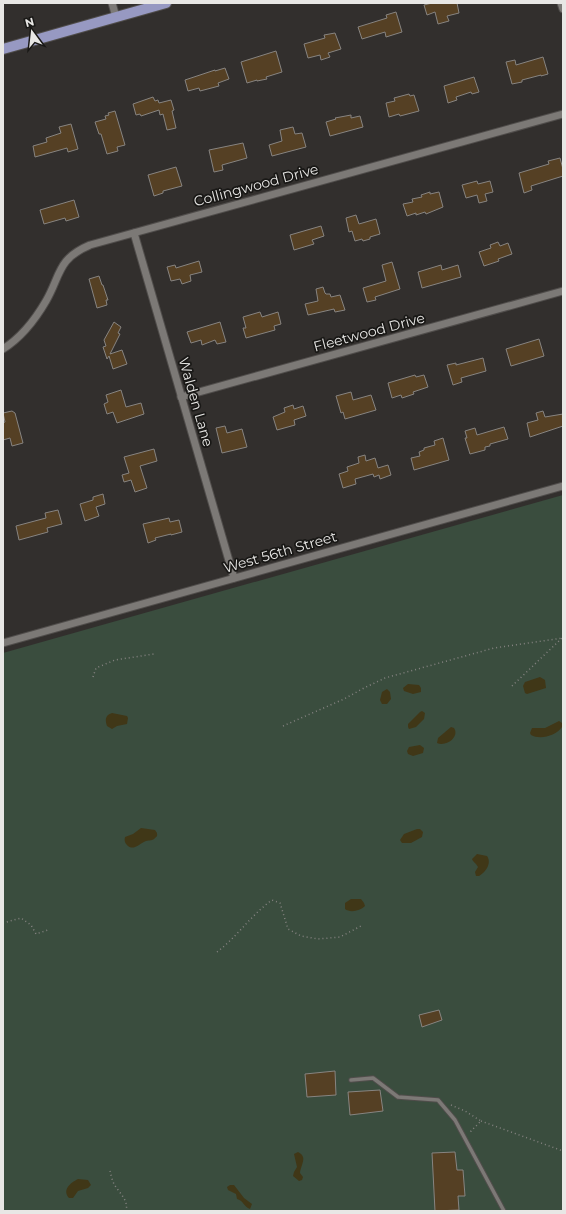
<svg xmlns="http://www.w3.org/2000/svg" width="566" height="1214" viewBox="0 0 566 1214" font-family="Montserrat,sans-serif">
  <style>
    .green { fill: #3a4d3e }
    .sand { fill: #403717 }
    .building { fill: #554024; stroke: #878481 }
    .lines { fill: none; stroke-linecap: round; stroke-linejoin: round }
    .lane-casing { stroke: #504d4b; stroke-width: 5.5 }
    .street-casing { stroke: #504d4b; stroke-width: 9 }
    .primary-casing { stroke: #504d4b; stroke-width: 12 }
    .path { stroke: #858381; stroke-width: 1.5; stroke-dasharray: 1 3; stroke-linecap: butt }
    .lane { stroke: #7c7976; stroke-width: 3.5 }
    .street { stroke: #7c7976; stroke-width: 7 }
    .primary { stroke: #9799c2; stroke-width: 10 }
    .labels { text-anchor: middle; stroke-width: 3.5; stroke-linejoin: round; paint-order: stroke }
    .street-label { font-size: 14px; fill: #e8e7e5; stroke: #191816 }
  </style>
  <rect width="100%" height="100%" fill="#322f2d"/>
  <path class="green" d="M563 495V1211H3V653Z"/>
  <g class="sand">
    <path d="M540 677 545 680 546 688 527 694 525 693 523 686 525 682Z"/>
    <path d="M408 684 419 685 421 688V692L413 694 404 691 403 688Z"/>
    <path d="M387 689 390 692 391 699 387 704H382L380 700 382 692Z"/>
    <path d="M422 711 425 713 424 719 416 727 409 729 408 727V724L420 712Z"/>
    <path d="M112 713 127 716 128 718 127 724 117 726 112 729 107 726C105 720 105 715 112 713Z"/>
    <path d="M559 721 562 723V727C556 736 540 740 531 735L530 733 532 728H545Z"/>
    <path d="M451 727 454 728C460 737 446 747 437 743L438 738Z"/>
    <path d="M420 745 424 748 423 753 413 756 408 754 407 751 409 747Z"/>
    <path d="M141 828 155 830 157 833C157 835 158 836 155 838 153 841 149 840 146 841 140 843 134 851 128 846 125 843 124 841 125 837L133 834Z"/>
    <path d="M417 829H420L423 832 422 837 411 843H402L400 840 404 834Z"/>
    <path d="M477 854 487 856C492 863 486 872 479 876H476L475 872 478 867C476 863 473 862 472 859Z"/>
    <path d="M351 899H361L364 903 365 906C360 911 350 913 345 909V903Z"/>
    <path d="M298 1152C308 1157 301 1164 300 1173L303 1177 302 1180 299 1181 293 1176 294 1172 297 1167 294 1154Z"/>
    <path d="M78 1179 88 1180 91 1185 88 1188 78 1191 73 1198H69C62 1190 70 1183 78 1179Z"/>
    <path d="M230 1185H234L244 1198 252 1204 250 1209C244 1207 243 1200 237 1199L236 1194 228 1190 227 1187Z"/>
  </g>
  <g class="building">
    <path d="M432 3H457L459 13 447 16 449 21 438 24 435 12 427 15 424 5Z"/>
    <path d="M396 12 402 32 386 37 385 32 362 39 358 27 387 18 386 15Z"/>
    <path d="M335 33 341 49 328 53 330 57 321 60 320 55 308 58 304 44 325 38 324 35Z"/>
    <path d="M276 51 282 72 266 77 267 79 257 81V80L247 83 241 62Z"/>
    <path d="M543 57 548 74 541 76V75L522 80V82L512 84 506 62 515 60 516 65Z"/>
    <path d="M225 68 229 79 218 83 219 86 200 91 199 88 188 91 185 80 215 70V71Z"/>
    <path d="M474 77 479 92 472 94 471 92 456 97 457 100 448 103 444 86Z"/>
    <path d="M409 94 410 96 414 95 419 111 400 116 399 114 389 117 386 103 395 101 394 98Z"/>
    <path d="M153 97 155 101 158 100 159 103 171 100 174 110 172 111 176 128 167 130 163 114 160 115 159 110 141 116 140 114 136 115 133 104Z"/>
    <path d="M115 111 125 145 117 147 118 151 107 154 101 134H99L95 122 106 119 105 116 109 115 108 113Z"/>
    <path d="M351 115V118L360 116 363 127 330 136 326 122 336 119 335 118Z"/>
    <path d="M71 124 78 149 68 152 67 148 35 157 33 146 47 142 46 138 61 133 59 127Z"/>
    <path d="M293 127 295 134 302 133 306 147 272 156 269 145 282 141 280 130Z"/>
    <path d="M243 143 247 158 222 165 223 170 214 172 209 150Z"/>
    <path d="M560 158 563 169V176L531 186 532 190 524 193 519 173 549 164 548 161Z"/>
    <path d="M176 167 182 186 163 191V193L154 196 148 175Z"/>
    <path d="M477 181 478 184 490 181 493 192 485 194 487 201 479 203 477 195 466 198 462 185Z"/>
    <path d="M430 192V194L439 192 443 207 426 214 425 212 416 215V213L407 216 403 204 413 202 412 199 422 197 421 195Z"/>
    <path d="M74 200 79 217 66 221 65 218 44 224 40 210Z"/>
    <path d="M356 215 359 224 376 219 380 234 370 237V239L363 241 362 239 355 241 352 231 349 232 346 218Z"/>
    <path d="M321 226 324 236 312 240 314 244 294 250 290 235Z"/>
    <path d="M498 242 500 246 508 243 512 254 498 259 499 261 484 266 479 252 491 248 490 245Z"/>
    <path d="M199 261 202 272 190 275 191 281 182 284 180 279 171 281 167 267 175 265 176 268Z"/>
    <path d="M392 262 400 289 375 297 376 300 367 302 363 288 386 281 382 265Z"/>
    <path d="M441 265 442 270 458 265 461 277 422 288 418 272Z"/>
    <path d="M99 276 102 285H103L108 300H106L107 305 97 308 89 279Z"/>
    <path d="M323 287 325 293 326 294H330L331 297 340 295 345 310 335 312 334 309 308 315 305 304 318 301 316 289Z"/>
    <path d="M260 312 262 317 278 312 281 324 274 326 275 330 246 338 243 328H246L243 317Z"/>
    <path d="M114 322 121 327 118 333 120 334 110 354 122 350 127 364 113 369 109 356 107 359 103 347 106 346 104 340Z"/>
    <path d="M220 322 226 342 217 344 215 340 202 345 201 340 191 343 187 332Z"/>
    <path d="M539 339 544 356 511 366 506 349Z"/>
    <path d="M483 358 486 371 461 378 462 382 453 385 447 365 456 363V365Z"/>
    <path d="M415 375 416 377 424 375 428 387 413 392 414 394 402 398 401 395 392 398 388 383Z"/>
    <path d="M121 390 126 407 141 403 144 414 117 423 113 412 107 414 104 404 108 402 106 395Z"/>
    <path d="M351 392 353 400 371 395 376 410 345 419 343 412 341 413 336 396Z"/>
    <path d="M293 405 294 409 303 406 306 416 294 420 295 425 277 430 273 417 285 412 284 408Z"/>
    <path d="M12 411 15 413 23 443 12 446 10 438 3 440V423L5 422 3 413Z"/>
    <path d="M543 411 545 417 563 414V426L530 437 527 423 538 420 536 413Z"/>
    <path d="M225 426 227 433 242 429 247 447 222 453 216 428Z"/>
    <path d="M504 427 508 439 490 444V446L485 447V450L470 454 465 438H467L465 431 475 428 477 435Z"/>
    <path d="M443 438 449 460 414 470 411 458 420 456 419 452 424 450V448L435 445 434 441Z"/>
    <path d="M154 449 157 461 140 466 147 488 135 492 131 480 124 482 122 475 129 473 124 457Z"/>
    <path d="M365 455 366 461 375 458 378 468 388 465 391 475 380 479 379 475 374 477 373 474 355 479 356 484 343 488 339 474 348 471 347 467 359 463 358 457Z"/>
    <path d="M103 494 105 504 96 507 99 516 85 521 80 504 93 500V497Z"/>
    <path d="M58 510 62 524 47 528 48 532 19 540 16 526 46 518 45 513Z"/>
    <path d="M169 518 170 522 179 520 182 532 171 535V534L155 538 156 540 148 543 143 524Z"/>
    <path d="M439 1010 442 1020 422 1027 419 1015Z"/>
    <path d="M335 1071 336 1095 307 1097 305 1074Z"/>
    <path d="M380 1090 383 1111 350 1115 348 1092Z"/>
    <path d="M455 1152 457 1170H463L465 1196H458L459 1210 435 1211 432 1153Z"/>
  </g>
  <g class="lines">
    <g class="lane-casing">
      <path id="lane" d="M351 1080 373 1078 398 1097 438 1100 455 1120 504 1211"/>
    </g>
    <g class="street-casing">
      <g id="street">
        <path d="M112 3 116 17"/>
        <path d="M561 3 563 9"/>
        <path d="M134 233 234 578"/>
        <path d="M3 349C22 337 35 320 46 301 61 275 57 259 90 245L563 114"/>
        <path d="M181 397 563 291"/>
        <path d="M3 643 563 486"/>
      </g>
    </g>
    <g class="primary-casing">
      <path id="primary" d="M3 49 166 3"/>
    </g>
    <g class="path">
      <path d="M93 677 96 668 115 660 154 654"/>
      <path d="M512 686 562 638"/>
      <path d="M283 726 344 699 364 688 385 678 494 648 563 638"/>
      <path d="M3 923 21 918 31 925 36 934 48 930"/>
      <path d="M217 952C237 937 251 915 272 900L280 903 288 929 301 936 318 939 340 937 361 926"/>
      <path d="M451 1105 465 1111 481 1121 471 1131 470 1134"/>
      <path d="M481 1121 563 1151"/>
      <path d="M110 1171C111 1175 112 1180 114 1184 119 1193 129 1200 126 1211"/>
    </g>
    <use href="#lane" class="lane"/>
    <use href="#street" class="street"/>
    <use href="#primary" class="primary"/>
  </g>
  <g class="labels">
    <g class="street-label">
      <text transform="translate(256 185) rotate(-15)" y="5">Collingwood Drive</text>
      <text transform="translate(369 332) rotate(-15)" y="5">Fleetwood Drive</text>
      <text transform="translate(196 402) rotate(74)" y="5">Walden Lane</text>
      <text transform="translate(280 552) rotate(-16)" y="5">West 56th Street</text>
    </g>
  </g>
  <rect width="566" height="1214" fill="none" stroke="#e8e7e5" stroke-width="8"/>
  <g transform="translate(32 32) rotate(345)" stroke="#191816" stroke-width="3" paint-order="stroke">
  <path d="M0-3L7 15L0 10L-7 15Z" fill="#e8e7e5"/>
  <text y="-6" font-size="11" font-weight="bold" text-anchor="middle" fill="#e8e7e5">N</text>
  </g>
</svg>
